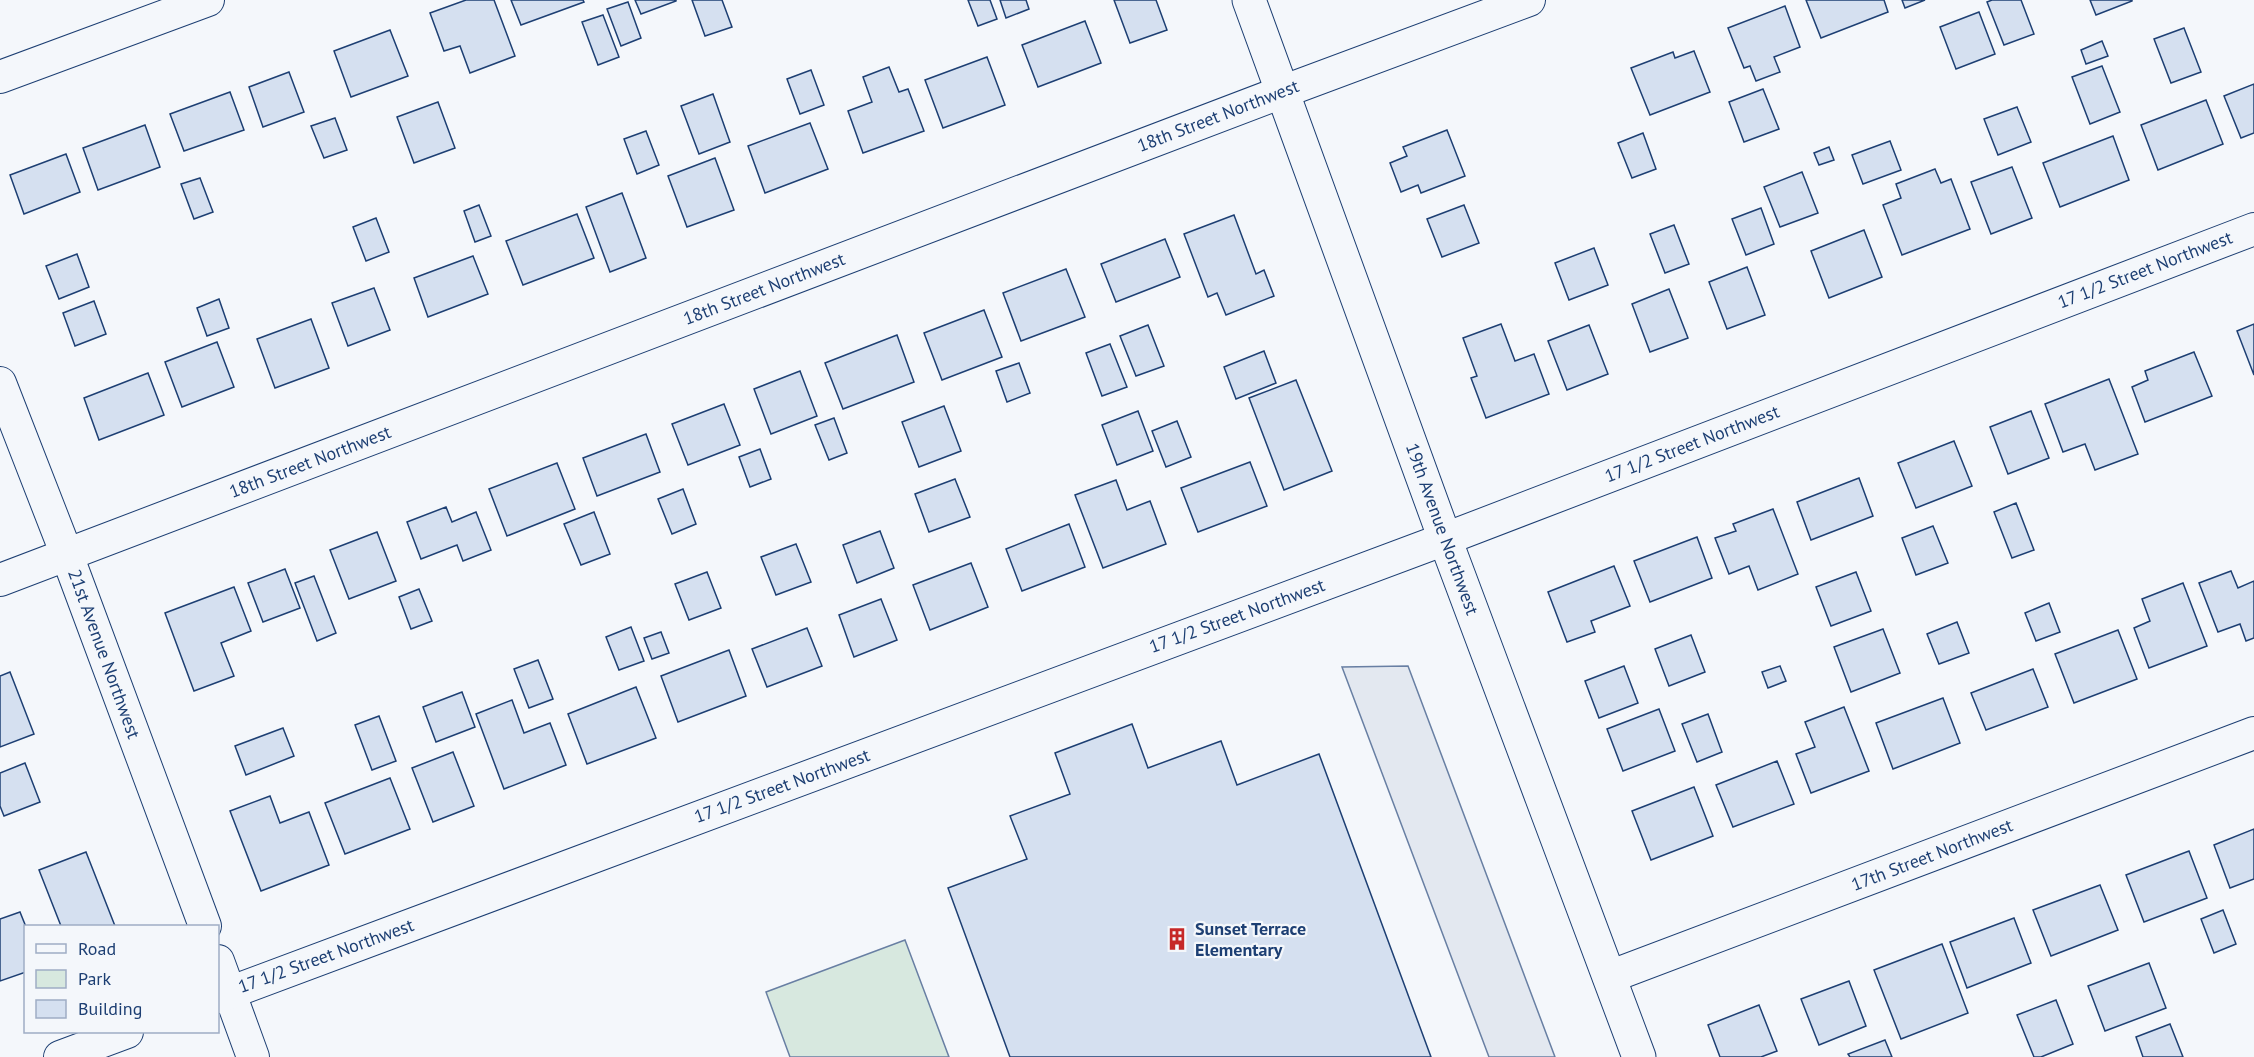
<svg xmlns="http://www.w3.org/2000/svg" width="2254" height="1057" viewBox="0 0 2254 1057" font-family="'PT Sans',sans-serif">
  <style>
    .green { fill: #d7e8df; stroke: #687fa3; stroke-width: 1.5 }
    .parking { fill: #e3e8f0; stroke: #687fa3; stroke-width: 1.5 }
    .building { fill: #d5e0f0; stroke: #1d3f73; stroke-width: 1.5 }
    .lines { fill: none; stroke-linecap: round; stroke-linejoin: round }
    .minor-casing { stroke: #1d3f73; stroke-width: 34 }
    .tertiary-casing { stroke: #1d3f73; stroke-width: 35 }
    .minor { stroke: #f4f7fb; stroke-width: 32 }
    .tertiary { stroke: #f4f7fb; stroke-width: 33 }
    .labels { text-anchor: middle; stroke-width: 4.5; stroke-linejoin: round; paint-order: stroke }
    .street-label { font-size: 18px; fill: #1d3f73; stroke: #f4f7fb }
    .poi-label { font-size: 18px; font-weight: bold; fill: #1d3f73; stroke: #f4f7fb; text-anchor: start }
  </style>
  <rect width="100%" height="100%" fill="#f4f7fb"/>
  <path class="green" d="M905 940 949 1057H790L766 992Z"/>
  <path class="parking" d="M1408 666 1555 1057H1489L1342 667Z"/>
  <g class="building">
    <path d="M466 0H494L515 56 470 73 460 46 444 51 430 13Z"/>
    <path d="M511 0H583L584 2 521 25Z"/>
    <path d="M635 0H676V1L641 14Z"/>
    <path d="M692 0H722L732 27 705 36Z"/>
    <path d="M968 0H990L997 19 978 26Z"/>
    <path d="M1000 0H1026L1029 9 1006 18Z"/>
    <path d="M1114 0H1156L1167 30 1130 43Z"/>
    <path d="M1806 0H1884L1888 12 1821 38Z"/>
    <path d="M1902 0H1925L1905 8Z"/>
    <path d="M1992 0H2021L2034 34 2004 45 1987 2Z"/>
    <path d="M2090 0H2132V1L2096 15Z"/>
    <path d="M628 2 641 38 621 46 607 9Z"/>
    <path d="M1785 6 1800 47 1774 57 1780 72 1756 81 1750 66 1744 68 1728 28Z"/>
    <path d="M1979 12 1995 54 1956 69 1940 27Z"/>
    <path d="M603 15 619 57 598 65 582 22Z"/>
    <path d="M1085 21 1101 63 1038 87 1022 45Z"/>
    <path d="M2184 28 2201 72 2171 83 2154 39Z"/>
    <path d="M390 30 408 76 351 97 334 51Z"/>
    <path d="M2102 41 2108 56 2086 64 2081 50Z"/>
    <path d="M1694 51 1710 92 1650 115 1631 68 1673 52 1675 58Z"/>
    <path d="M987 57 1005 105 943 128 925 80Z"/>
    <path d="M2102 66 2120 112 2090 124 2072 77Z"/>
    <path d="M889 67 899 92 908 89 924 131 863 153 848 111 872 102 863 77Z"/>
    <path d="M811 70 824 105 800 114 787 79Z"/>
    <path d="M289 72 304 112 263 127 249 87Z"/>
    <path d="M2254 84V133L2241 138 2224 96Z"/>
    <path d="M1763 89 1779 129 1744 142 1729 102Z"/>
    <path d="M230 92 244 130 184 151 170 114Z"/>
    <path d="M713 94 730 142 699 154 681 106Z"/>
    <path d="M2206 100 2223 144 2158 170 2141 125Z"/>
    <path d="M438 102 455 148 414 163 397 117Z"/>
    <path d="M2017 107 2031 142 1998 155 1984 119Z"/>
    <path d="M335 118 347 150 324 158 311 126Z"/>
    <path d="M810 123 828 169 765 193 748 146Z"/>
    <path d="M145 125 160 167 98 190 83 148Z"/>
    <path d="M1447 130 1465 176 1421 193 1418 185 1401 192 1390 163 1407 156 1403 147Z"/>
    <path d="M646 131 659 165 637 174 624 139Z"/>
    <path d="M1643 133 1656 169 1632 178 1618 143Z"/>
    <path d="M2113 136 2129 180 2060 207 2043 163Z"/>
    <path d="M1890 141 1901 170 1863 184 1852 155Z"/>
    <path d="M1829 147 1834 160 1819 165 1814 153Z"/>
    <path d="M66 154 80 192 24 214 10 175Z"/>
    <path d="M715 158 734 210 687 227 668 176Z"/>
    <path d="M2012 167 2032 218 1991 234 1971 182Z"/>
    <path d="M1935 169 1941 183 1951 179 1970 229 1902 255 1883 205 1901 198 1896 184Z"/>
    <path d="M1802 172 1818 213 1780 227 1764 187Z"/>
    <path d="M200 178 213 212 194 219 181 184Z"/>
    <path d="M622 193 646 258 610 272 586 207Z"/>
    <path d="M479 205 491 236 475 242 464 211Z"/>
    <path d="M1464 205 1479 243 1442 257 1427 219Z"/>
    <path d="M1761 208 1774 244 1746 255 1732 219Z"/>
    <path d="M577 214 594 258 523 285 506 241Z"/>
    <path d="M1234 215 1256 274 1264 270 1274 296 1226 315 1217 293 1208 297 1184 234Z"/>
    <path d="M376 218 389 252 366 261 353 227Z"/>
    <path d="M1674 225 1689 264 1665 273 1650 234Z"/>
    <path d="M1864 230 1882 277 1829 298 1811 251Z"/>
    <path d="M1165 239 1180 277 1116 302 1101 264Z"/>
    <path d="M1594 248 1608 285 1569 300 1555 263Z"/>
    <path d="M77 254 89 287 59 299 46 266Z"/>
    <path d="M473 256 488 294 428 317 414 278Z"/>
    <path d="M1747 267 1765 315 1727 329 1709 282Z"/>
    <path d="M1066 269 1085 317 1021 341 1003 293Z"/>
    <path d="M374 288 390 330 348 346 332 303Z"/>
    <path d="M1669 289 1688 338 1650 352 1632 304Z"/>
    <path d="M219 299 229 328 207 336 197 308Z"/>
    <path d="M94 301 106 334 75 346 63 313Z"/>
    <path d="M984 310 1002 357 942 380 924 333Z"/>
    <path d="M311 319 329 368 275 388 257 339Z"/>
    <path d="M1501 324 1515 361 1534 354 1549 394 1486 418 1471 378 1477 376 1463 338Z"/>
    <path d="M2254 324V375L2237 331Z"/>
    <path d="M1148 325 1164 366 1136 376 1120 336Z"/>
    <path d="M1589 325 1608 374 1567 390 1548 341Z"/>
    <path d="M897 335 914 382 843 409 825 363Z"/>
    <path d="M217 342 234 387 182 407 165 362Z"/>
    <path d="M1110 344 1127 387 1102 396 1086 353Z"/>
    <path d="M1264 351 1276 383 1236 399 1224 367Z"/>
    <path d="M2194 352 2212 396 2145 422 2132 387 2148 380 2145 371Z"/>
    <path d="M1019 363 1030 393 1007 402 996 371Z"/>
    <path d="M800 371 817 416 771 434 754 389Z"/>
    <path d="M148 373 164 415 99 440 84 398Z"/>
    <path d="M2109 379 2138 454 2095 470 2085 444 2063 452 2045 404Z"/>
    <path d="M1296 380 1332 471 1284 490 1249 398Z"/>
    <path d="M724 404 740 445 688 465 672 424Z"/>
    <path d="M944 406 961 451 919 467 902 422Z"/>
    <path d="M1138 411 1153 451 1117 465 1102 425Z"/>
    <path d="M2031 411 2049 458 2008 474 1990 427Z"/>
    <path d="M834 418 847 453 829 460 815 425Z"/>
    <path d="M1177 421 1191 457 1166 467 1152 431Z"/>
    <path d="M646 434 660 472 597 496 583 458Z"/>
    <path d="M1954 441 1972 486 1916 508 1898 463Z"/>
    <path d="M760 449 771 479 750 487 739 457Z"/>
    <path d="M1250 462 1267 506 1198 532 1181 488Z"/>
    <path d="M557 463 575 509 507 536 489 489Z"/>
    <path d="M1859 478 1873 516 1811 540 1797 502Z"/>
    <path d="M955 479 970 517 929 532 915 494Z"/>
    <path d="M1116 480 1127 510 1150 501 1166 544 1103 568 1075 495Z"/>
    <path d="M683 489 696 524 672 534 658 499Z"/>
    <path d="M2016 503 2034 550 2012 558 1994 512Z"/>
    <path d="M446 507 452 522 476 512 491 550 463 561 457 545 421 559 407 522Z"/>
    <path d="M1773 509 1798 574 1758 590 1749 566 1729 574 1715 538 1736 531 1733 524Z"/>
    <path d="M594 512 610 554 581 565 564 524Z"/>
    <path d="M1069 524 1085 567 1022 591 1006 549Z"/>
    <path d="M1933 526 1948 563 1916 575 1902 538Z"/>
    <path d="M880 531 894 568 857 583 843 545Z"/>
    <path d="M377 532 396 581 349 599 330 550Z"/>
    <path d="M1697 537 1712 578 1650 602 1634 561Z"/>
    <path d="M796 544 811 582 776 595 761 557Z"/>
    <path d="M971 563 988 607 930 630 913 585Z"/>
    <path d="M1614 566 1630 606 1591 621 1595 632 1567 642 1548 592Z"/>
    <path d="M285 569 300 608 263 622 248 583Z"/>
    <path d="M2231 571 2238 588 2254 581V638L2246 641 2240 624 2218 632 2199 583Z"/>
    <path d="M707 572 721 608 689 620 675 584Z"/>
    <path d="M1856 572 1871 611 1831 626 1816 587Z"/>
    <path d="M314 576 336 633 317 641 295 583Z"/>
    <path d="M2183 583 2207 646 2149 668 2134 628 2150 621 2142 599Z"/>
    <path d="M234 587 251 631 221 643 234 676 194 691 165 613Z"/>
    <path d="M419 589 432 621 411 629 399 597Z"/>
    <path d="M881 599 897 640 854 657 839 615Z"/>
    <path d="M2049 603 2060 632 2036 641 2025 613Z"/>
    <path d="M1957 622 1969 653 1939 664 1927 634Z"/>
    <path d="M631 627 644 661 619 670 606 637Z"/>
    <path d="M807 628 822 666 767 687 752 649Z"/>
    <path d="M1883 629 1900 673 1851 692 1834 647Z"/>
    <path d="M2118 630 2137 679 2074 703 2055 654Z"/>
    <path d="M661 632 669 653 652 659 644 638Z"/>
    <path d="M1691 635 1705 672 1669 686 1655 649Z"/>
    <path d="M729 650 746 696 678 722 661 676Z"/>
    <path d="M538 660 553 699 529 708 514 669Z"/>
    <path d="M1624 666 1638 703 1599 718 1585 681Z"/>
    <path d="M1780 666 1786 681 1768 688 1762 672Z"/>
    <path d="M2033 669 2048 707 1986 730 1971 693Z"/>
    <path d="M10 672 34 734 0 747V676Z"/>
    <path d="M636 687 656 738 587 764 568 714Z"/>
    <path d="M462 692 475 727 436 742 423 707Z"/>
    <path d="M1943 698 1960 743 1893 769 1876 723Z"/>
    <path d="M512 700 524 733 550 723 566 765 504 789 476 714Z"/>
    <path d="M1844 707 1869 771 1811 793 1796 754 1815 747 1805 722Z"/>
    <path d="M1659 709 1675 751 1623 771 1607 729Z"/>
    <path d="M1708 714 1722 752 1697 762 1682 724Z"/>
    <path d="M379 716 396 761 372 770 355 725Z"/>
    <path d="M1132 724 1148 768 1221 741 1237 785 1319 754 1431 1057H1010L948 888 1027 859 1010 816 1070 794 1055 753Z"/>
    <path d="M283 728 294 756 246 775 235 746Z"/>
    <path d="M453 752 474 806 433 822 412 768Z"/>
    <path d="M1777 761 1794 804 1733 827 1716 785Z"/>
    <path d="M25 763 40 802 4 816 0 806V773Z"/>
    <path d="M390 778 410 829 345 854 325 803Z"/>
    <path d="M1694 787 1713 836 1651 860 1632 811Z"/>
    <path d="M270 796 280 823 309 812 329 865 261 891 230 811Z"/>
    <path d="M2254 829V879L2230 888 2214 845Z"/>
    <path d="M2189 851 2207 898 2144 922 2126 875Z"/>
    <path d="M86 852 115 926H61L39 870Z"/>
    <path d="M2100 885 2118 930 2051 956 2033 910Z"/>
    <path d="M2223 910 2236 944 2214 953 2201 919Z"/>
    <path d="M20 912 26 927V972L0 981V919Z"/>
    <path d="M2014 918 2031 963 1967 988 1950 942Z"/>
    <path d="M1942 944 1968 1013 1901 1039 1874 970Z"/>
    <path d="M2149 963 2166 1008 2105 1031 2088 986Z"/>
    <path d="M1849 981 1866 1026 1819 1045 1801 999Z"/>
    <path d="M2056 1000 2073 1044 2041 1057H2034L2017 1015Z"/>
    <path d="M1759 1005 1777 1051 1761 1057H1720L1708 1025Z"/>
    <path d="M2170 1024 2183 1057H2143L2136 1037Z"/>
    <path d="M1885 1040 1892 1057H1850L1848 1054Z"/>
  </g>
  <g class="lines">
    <g class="minor-casing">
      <g id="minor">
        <path d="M0 77 208 0"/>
        <path d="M0 383 67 555 205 926"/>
        <path d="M0 580 1282 92 1529 0"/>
        <path d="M218 961 253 1057"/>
        <path d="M1609 977 2254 733"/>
        <path d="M218 997 1445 539 2254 229"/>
        <path d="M60 1057 127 1032"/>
      </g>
    </g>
    <g class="tertiary-casing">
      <path id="tertiary" d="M1249 0 1445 539 1639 1057"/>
    </g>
    <use href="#minor" class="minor"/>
    <use href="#tertiary" class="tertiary"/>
  </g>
  <defs>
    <g id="building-bare" transform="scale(1.8)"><path d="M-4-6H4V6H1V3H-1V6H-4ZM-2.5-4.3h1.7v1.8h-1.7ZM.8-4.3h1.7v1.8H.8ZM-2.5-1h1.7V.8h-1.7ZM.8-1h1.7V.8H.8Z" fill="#c62828" stroke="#f4f7fb" stroke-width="2.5" paint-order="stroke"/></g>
  </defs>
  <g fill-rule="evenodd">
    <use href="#building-bare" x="1177" y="939"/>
  </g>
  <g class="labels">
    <g class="street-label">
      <text transform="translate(1218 116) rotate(-21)" y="6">18th Street Northwest</text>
      <text transform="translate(2145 270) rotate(-21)" y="6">17 1/2 Street Northwest</text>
      <text transform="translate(764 289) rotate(-21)" y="6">18th Street Northwest</text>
      <text transform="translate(1692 444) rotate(-21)" y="6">17 1/2 Street Northwest</text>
      <text transform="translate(310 462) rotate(-21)" y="6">18th Street Northwest</text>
      <text transform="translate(1442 529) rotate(70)" y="6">19th Avenue Northwest</text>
      <text transform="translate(1237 616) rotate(-20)" y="6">17 1/2 Street Northwest</text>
      <text transform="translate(104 654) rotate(70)" y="6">21st Avenue Northwest</text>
      <text transform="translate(782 786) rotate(-20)" y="6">17 1/2 Street Northwest</text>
      <text transform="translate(1932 855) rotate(-21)" y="6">17th Street Northwest</text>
      <text transform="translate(326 956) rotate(-20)" y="6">17 1/2 Street Northwest</text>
    </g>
    <g class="poi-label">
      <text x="1195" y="935">Sunset Terrace<tspan x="1195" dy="21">Elementary</tspan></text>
    </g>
  </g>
  <rect x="24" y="925" width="195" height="108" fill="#f4f7fb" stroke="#9eadc5" stroke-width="1.5"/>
  <rect x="36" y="944" width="30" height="9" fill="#f4f7fb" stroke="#9eadc5" stroke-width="1.5"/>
  <text x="78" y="955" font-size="18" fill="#1d3f73">Road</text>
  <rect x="36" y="970" width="30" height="18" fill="#d7e8df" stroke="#9eadc5" stroke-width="1.5"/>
  <text x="78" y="985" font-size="18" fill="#1d3f73">Park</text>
  <rect x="36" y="1000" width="30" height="18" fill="#d5e0f0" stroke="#9eadc5" stroke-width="1.5"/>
  <text x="78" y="1015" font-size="18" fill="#1d3f73">Building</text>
</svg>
